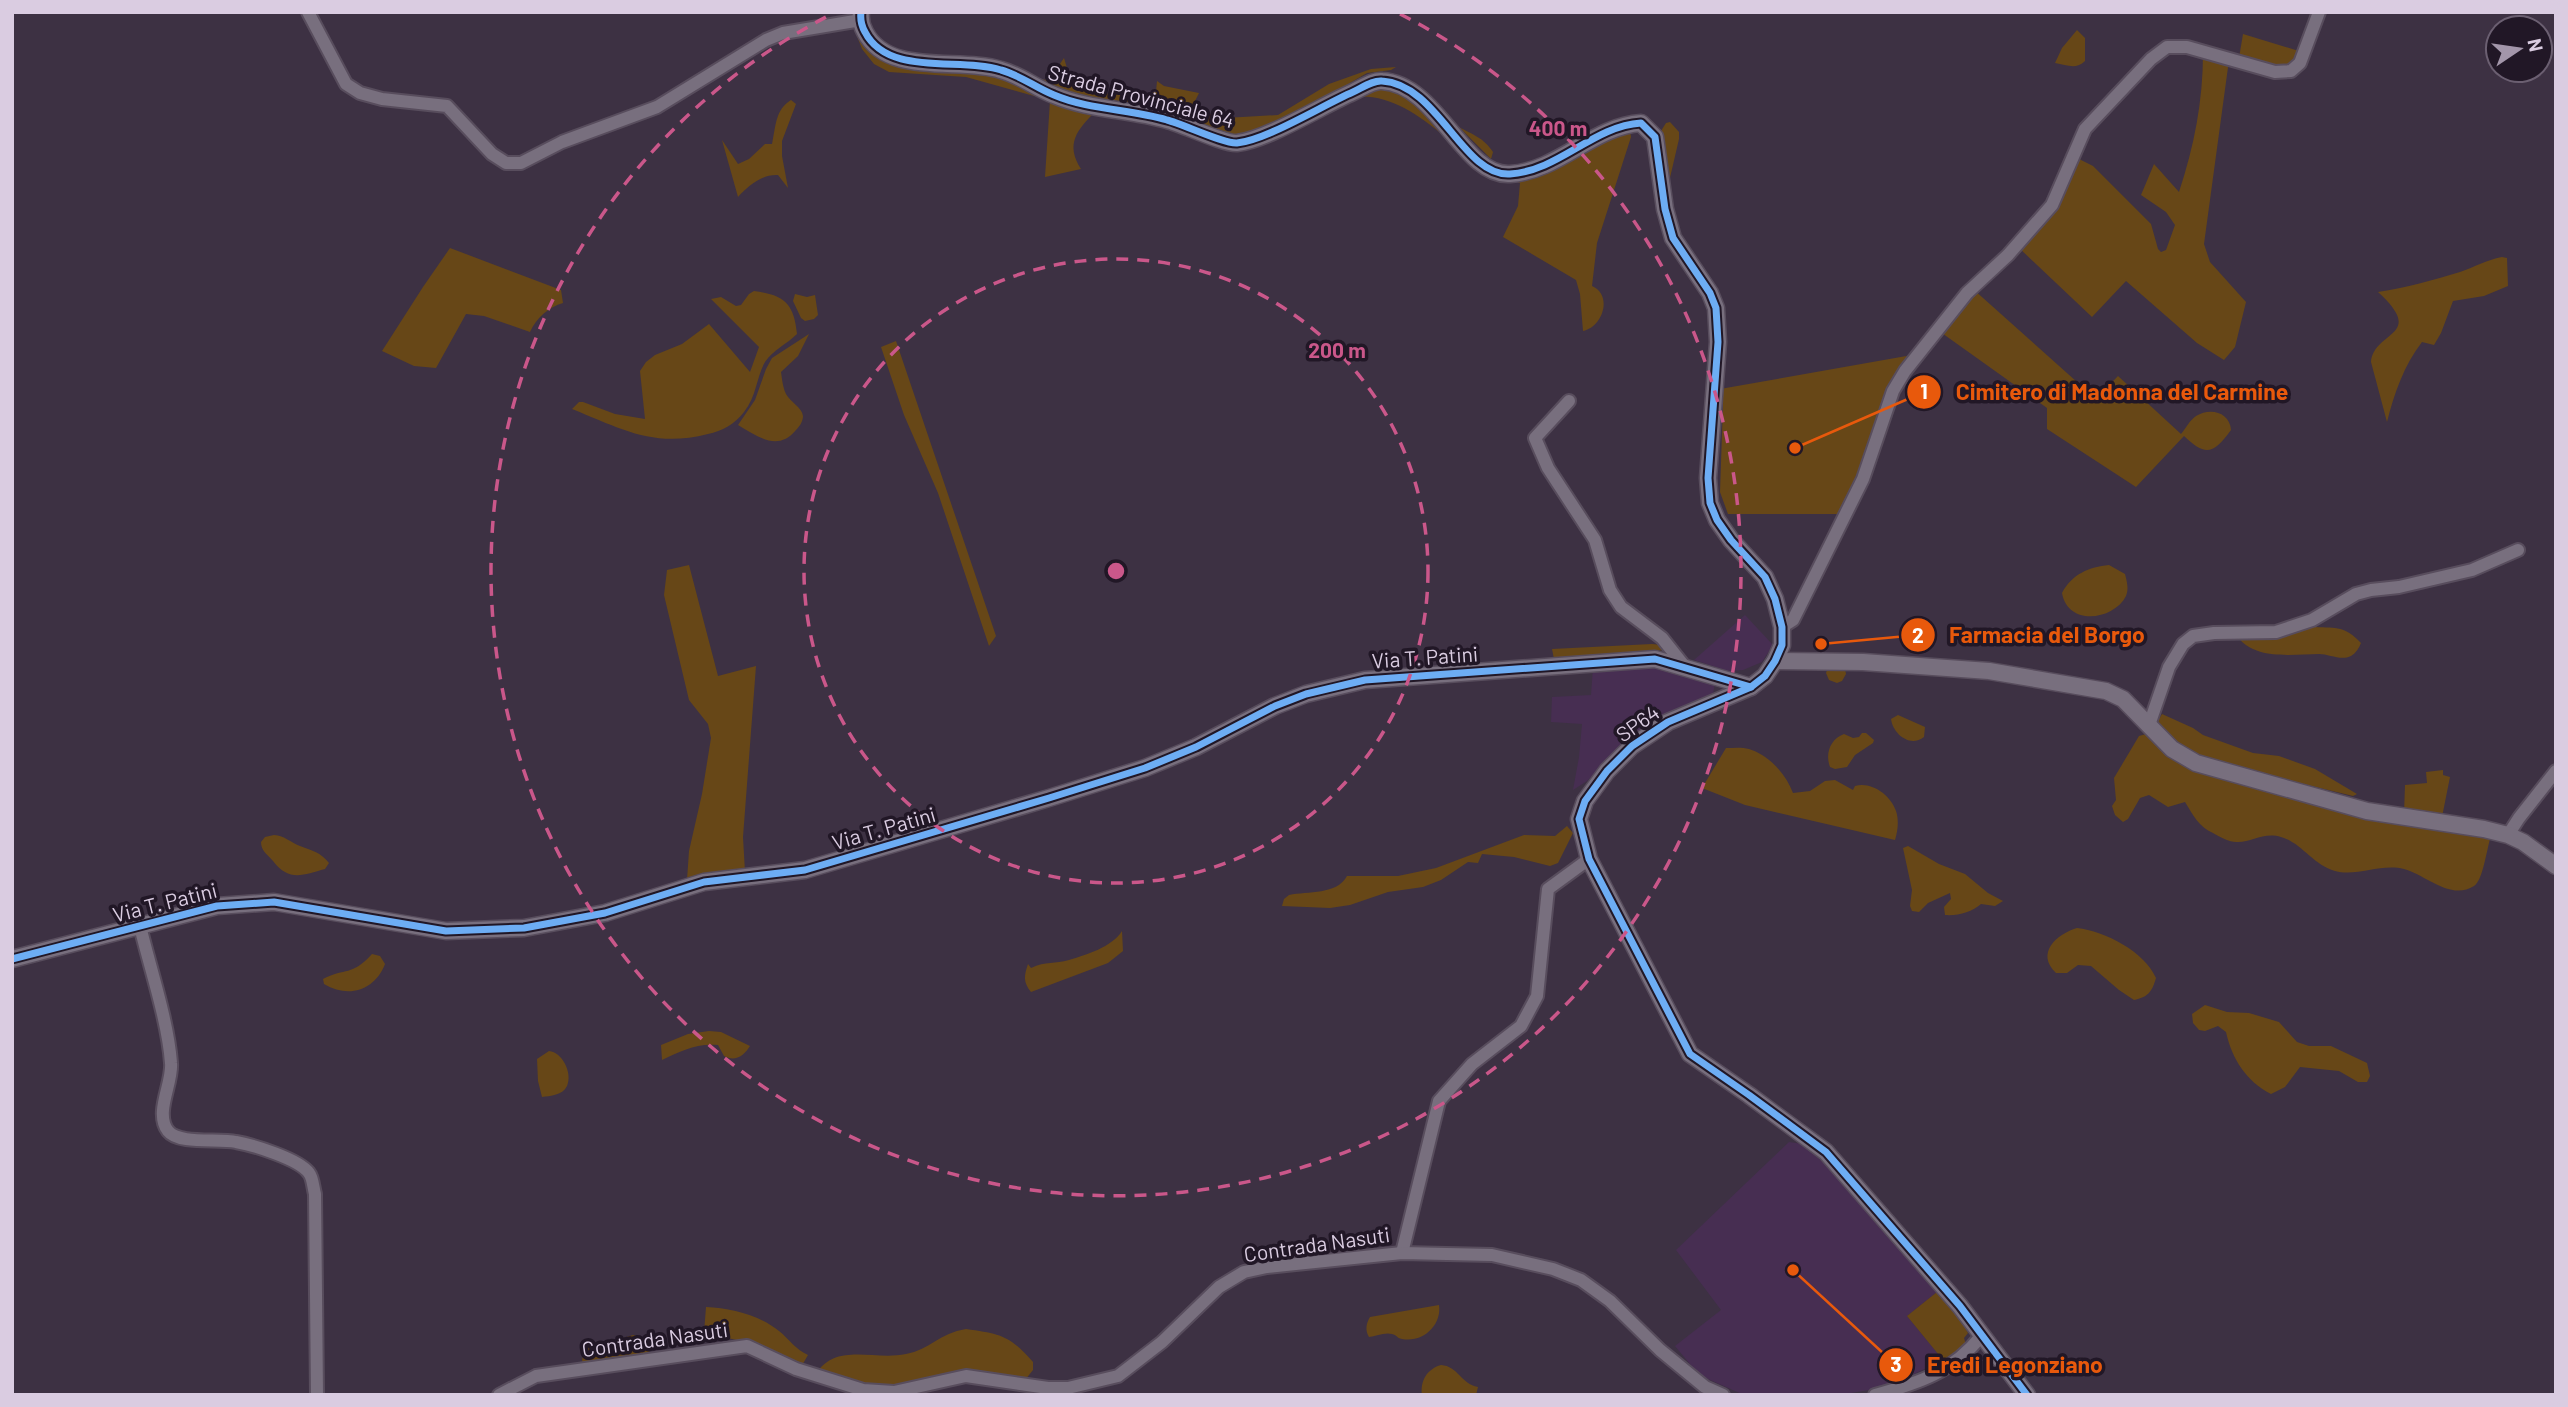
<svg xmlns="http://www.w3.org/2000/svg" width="2568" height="1407" viewBox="0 0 2568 1407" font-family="Barlow,sans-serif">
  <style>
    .built { fill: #472e52 }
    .green { fill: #674717 }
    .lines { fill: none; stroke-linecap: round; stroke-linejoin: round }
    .street-casing { stroke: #584d5d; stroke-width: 16 }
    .secondary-casing { stroke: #584d5d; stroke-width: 19 }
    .street { stroke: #786f7e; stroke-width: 12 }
    .secondary { stroke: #786f7e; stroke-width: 16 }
    .cycleway-casing { stroke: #211726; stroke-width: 11 }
    .cycleway { stroke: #6dadf4; stroke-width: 7 }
    .ring { fill: none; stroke: #ca578a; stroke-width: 3.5; stroke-dasharray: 12 9 }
    .labels { text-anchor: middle; stroke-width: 7; stroke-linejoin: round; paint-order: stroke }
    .street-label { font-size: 21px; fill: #dacce1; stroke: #211726 }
    .centre { fill: #ca578a; stroke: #211726; stroke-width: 3.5 }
    .ring-label { font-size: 21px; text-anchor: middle; font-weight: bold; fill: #ca578a; stroke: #211726; stroke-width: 7; stroke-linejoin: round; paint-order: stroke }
    .leader { fill: none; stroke: #e8590c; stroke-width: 2.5 }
    .callout-dot { fill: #e8590c; stroke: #211726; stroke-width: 2.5 }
    .mark-label { font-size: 21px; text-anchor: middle; font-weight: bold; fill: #fff }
    .callout-label { font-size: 23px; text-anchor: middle; font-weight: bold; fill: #e8590c; stroke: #211726; stroke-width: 7; stroke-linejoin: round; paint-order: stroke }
  </style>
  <rect width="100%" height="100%" fill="#3d3143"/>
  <g class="built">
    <path d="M1745 615 1773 645 1762 662 1743 670 1728 671 1694 660Z"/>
    <path d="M1653 663 1715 683 1713 694 1680 708 1641 730 1587 781 1573 790 1579 757 1582 724 1551 722 1552 697 1591 695 1593 667Z"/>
    <path d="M1789 1142 1803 1144 1849 1186 1937 1292 1907 1316 1943 1360 1887 1387 1839 1395H1744L1699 1375 1675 1346 1721 1310 1676 1250Z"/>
  </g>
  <g class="green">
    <path d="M853 26 868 50 888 62 985 74 1014 83 1045 99 966 77 889 72 874 64 862 49Z"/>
    <path d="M2077 30 2085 38V61C2076 70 2067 65 2055 63L2062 48Z"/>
    <path d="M2243 34 2302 52 2297 63 2281 70 2239 58Z"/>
    <path d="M2203 53 2229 60 2204 244 2210 262 2246 302 2235 347 2224 360 2197 343 2126 281 2092 317 2018 247 2077 158 2093 166 2151 224 2158 249 2161 252 2166 250 2175 225 2166 212 2141 195 2154 164 2179 192C2194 147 2203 101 2203 53Z"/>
    <path d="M1064 58 1069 75 1093 94 1152 93 1156 92 1157 81 1164 86 1199 93 1194 103 1199 111 1225 118 1278 115 1329 84 1371 69 1396 67 1391 70 1367 73 1285 121 1237 137 1147 104 1076 96 1034 79 1049 80Z"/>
    <path d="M1370 86 1412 96 1443 135C1416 113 1388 93 1352 97Z"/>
    <path d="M791 100 796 104 782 141V156L788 188 778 175C762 174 748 186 738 197L722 140 738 164 749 159 765 144H772C776 126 775 110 791 100Z"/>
    <path d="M1050 101 1095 112C1077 130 1065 144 1081 169L1045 177Z"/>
    <path d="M1670 122 1679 132V139L1669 182 1661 131 1666 123Z"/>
    <path d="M1459 127C1473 135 1483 137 1493 152L1491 159Z"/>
    <path d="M1630 131 1631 137 1597 243 1592 286C1613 295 1603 327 1583 331L1580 294 1576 280 1503 237 1518 206 1520 183 1513 180Z"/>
    <path d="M450 248 561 290 563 303C549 307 536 318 530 332L484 316 466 314 436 368 414 366 382 351 423 287Z"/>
    <path d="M2502 257 2507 258 2508 286 2484 296 2453 301 2441 333 2434 345 2422 342C2404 365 2394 394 2387 422L2371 362C2374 330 2427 337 2378 292 2406 288 2433 280 2460 272 2475 267 2486 260 2502 257Z"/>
    <path d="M1973 289 2096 399 2118 376 2181 434C2186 428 2190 420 2196 416 2210 407 2230 412 2231 430 2213 455 2205 456 2184 436L2136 487 2047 429V408L1939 331Z"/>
    <path d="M754 291C784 295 794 303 797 334 787 344 773 350 765 362 756 378 757 396 744 412 735 424 722 431 708 434 653 448 622 429 572 409L579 402H583L615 414 645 419 640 371 646 362 655 355 682 344 709 324 750 372 759 347 711 299 721 297 736 306 741 305 749 294Z"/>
    <path d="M795 294 807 297 815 295 818 315 814 319 805 321 801 318 793 301Z"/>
    <path d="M809 334 798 356 781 372C782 379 783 388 786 394 790 402 802 407 803 416 803 421 800 426 796 430 778 452 758 437 738 425L755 400 766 369 772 358Z"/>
    <path d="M896 341 996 636 989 646 938 493 904 415 881 347Z"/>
    <path d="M1912 355 1854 489 1840 514H1728L1720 492 1723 404 1718 403 1720 389Z"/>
    <path d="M689 565 718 676 756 666 743 837 745 872 687 880 689 851 702 794 711 738 708 724 689 700 664 595 667 570Z"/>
    <path d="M2109 565 2125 574C2127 582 2129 589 2126 596 2114 620 2068 627 2062 593 2072 574 2089 567 2109 565Z"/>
    <path d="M2315 627C2337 628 2345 626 2361 643 2359 648 2356 653 2351 656 2341 661 2329 654 2319 654 2293 654 2255 661 2237 636Z"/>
    <path d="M1652 644 1662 645 1665 650 1554 659 1552 649Z"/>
    <path d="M1828 668 1845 669 1846 674 1842 681 1837 683 1829 680 1826 673Z"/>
    <path d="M2162 714 2193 728 2203 735 2253 753 2279 756 2315 769 2357 794 2353 796 2221 764 2180 749 2156 724Z"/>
    <path d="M1898 715 1925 727 1924 737C1910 748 1893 734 1891 719Z"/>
    <path d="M1862 733H1866L1874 740 1873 743 1855 755 1847 767 1835 769 1830 767C1825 754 1830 739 1844 734L1853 738 1859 737Z"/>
    <path d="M2146 734 2177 757 2491 836C2487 847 2483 881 2474 886 2451 901 2426 875 2404 869 2381 863 2357 877 2335 871 2313 865 2302 843 2281 837 2264 832 2252 842 2238 842 2231 843 2220 837 2213 833 2199 827 2193 815 2185 802L2168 807 2149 795 2140 798 2128 819 2123 822 2115 815 2112 806 2116 800 2114 778 2139 736Z"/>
    <path d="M1726 748C1733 748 1742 747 1749 749 1769 755 1786 774 1793 793L1810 791 1825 781 1835 780 1853 790 1855 786C1871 781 1891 795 1896 811 1899 820 1898 830 1895 840L1745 805 1702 788Z"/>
    <path d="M2443 770V775L2450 777 2442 817 2404 814 2405 785 2427 783 2426 772Z"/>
    <path d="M1567 826 1573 833 1558 863 1550 866 1514 857 1482 854 1478 863 1468 862 1441 880 1423 887 1388 892 1350 905 1330 908 1282 906 1284 899 1289 895C1308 891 1337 895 1347 876H1398L1436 868 1524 835 1555 836Z"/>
    <path d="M274 835C285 836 290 842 300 846 313 851 320 852 329 863L325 869C303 875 289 882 273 861 267 854 261 851 261 842L265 837Z"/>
    <path d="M1908 846 1939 864 1965 874 1988 893 2003 901 1995 906 1981 904C1972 912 1958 916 1945 915L1944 907 1951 899 1950 893 1928 903 1919 912 1912 911 1910 906 1912 890 1903 848Z"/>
    <path d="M2077 928C2105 931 2145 952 2156 978 2152 992 2148 997 2134 1000L2119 990 2091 966 2078 965 2067 973H2056C2035 953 2057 934 2077 928Z"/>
    <path d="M1122 931 1123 951 1108 963 1031 992C1023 982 1024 976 1028 964L1031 968C1046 961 1055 964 1069 960 1086 955 1112 947 1122 931Z"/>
    <path d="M372 954 380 956 385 964C375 990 349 999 324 984L323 979C346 967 351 977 372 954Z"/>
    <path d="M2205 1005 2227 1012 2249 1013 2279 1022 2297 1042 2309 1046H2331L2367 1063 2370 1076 2367 1082H2358L2339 1071 2300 1067 2285 1087 2271 1094C2246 1081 2232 1059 2226 1032L2218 1026 2205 1031 2199 1030 2193 1023 2192 1014Z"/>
    <path d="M709 1031 721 1032 750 1046C744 1056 735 1062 724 1056L718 1045C696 1043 681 1051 662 1060L661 1045 688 1034Z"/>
    <path d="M549 1051C562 1052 573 1073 567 1086 563 1095 550 1096 542 1097L538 1081 537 1059Z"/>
    <path d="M1937 1292 1963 1324 1968 1333 1964 1338 1966 1345 1943 1360 1907 1316Z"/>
    <path d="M1439 1305C1442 1325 1423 1343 1402 1339 1396 1338 1399 1336 1392 1334 1385 1332 1376 1336 1369 1337 1365 1330 1366 1324 1370 1317Z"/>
    <path d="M706 1307C731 1308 759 1315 779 1331 789 1339 796 1350 808 1355L801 1367 737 1340 704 1333Z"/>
    <path d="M966 1329C1001 1334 1009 1335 1033 1362V1370L1025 1380 974 1372 902 1388 864 1385 816 1374C836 1342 874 1361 906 1354 929 1350 940 1333 966 1329Z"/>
    <path d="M633 1335C646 1337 651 1345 649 1358L582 1365 583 1347 587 1343 614 1341Z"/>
    <path d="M1441 1365C1458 1366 1461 1384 1478 1387L1476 1395H1422C1420 1381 1427 1369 1441 1365Z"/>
  </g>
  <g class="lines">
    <g class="street-casing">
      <g id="street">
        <path d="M308 12 346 84 360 93 382 99 447 106 492 154 506 163H521L562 142 657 107 766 40 783 33 861 20"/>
        <path d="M1569 401 1535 438 1548 468 1595 540 1610 590 1621 607 1662 638 1685 667"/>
        <path d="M1782 627 1793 620 1863 479 1893 391 1905 371 1967 293 2008 255 2052 205 2085 129 2151 59 2167 47H2187L2275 72 2291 71 2300 63 2319 12"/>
        <path d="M2149 725 2169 667 2183 644 2193 636 2214 633 2276 632 2312 620 2356 594 2371 590 2399 587 2472 570 2518 550"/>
        <path d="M2508 835 2519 818 2556 771"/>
        <path d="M140 926C150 968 168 1021 171 1063 173 1083 154 1113 168 1131 179 1145 219 1138 236 1142 253 1145 299 1159 309 1173 313 1178 313 1187 315 1194L317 1395"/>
        <path d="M1402 1253 1439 1101 1472 1064 1521 1026 1537 996 1548 889 1589 859"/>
        <path d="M499 1395 536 1376 747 1346 796 1369 863 1390 894 1392 966 1376 1048 1388H1068L1118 1376 1162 1342 1219 1287 1244 1272 1267 1267 1402 1253 1492 1255 1553 1269 1581 1280 1610 1301 1660 1350 1705 1387 1723 1395"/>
        <path d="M1875 1395C1919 1383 1953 1372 1982 1335"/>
      </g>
    </g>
    <g class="secondary-casing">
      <g id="secondary">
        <path d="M861 12C860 20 861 25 865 32 888 77 960 57 1001 70 1020 75 1036 88 1054 95 1089 110 1130 109 1167 120 1183 124 1224 144 1237 143 1267 140 1323 105 1353 92 1362 88 1373 80 1382 81 1438 84 1463 177 1510 174 1559 171 1593 126 1641 123L1655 137 1665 209 1673 238 1710 293 1716 308 1718 342 1708 478 1710 503 1717 520 1731 540 1765 577 1775 599 1782 627V645L1775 661 1765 676 1751 687 1668 722 1632 746 1607 771 1585 801 1579 819 1589 859 1690 1054 1749 1095 1826 1152 1960 1306 2027 1395"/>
        <path d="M1775 661 1863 662 1989 671 2106 691 2123 699 2172 749 2196 763 2367 811 2484 829 2508 835 2523 842 2556 866"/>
        <path d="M12 959 217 906 274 902 446 931 524 928 605 913 704 882 805 870 1049 798 1145 768 1196 747 1275 706 1306 694 1365 680 1655 659 1751 687"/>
      </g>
    </g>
    <use href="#street" class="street"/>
    <use href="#secondary" class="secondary"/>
    <g class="cycleway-casing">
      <g id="cycleway">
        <path d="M861 12C860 20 861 25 865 32 888 77 960 57 1001 70 1020 75 1036 88 1054 95 1089 110 1130 109 1167 120 1183 124 1224 144 1237 143 1267 140 1323 105 1353 92 1362 88 1373 80 1382 81 1438 84 1463 177 1510 174 1559 171 1593 126 1641 123L1655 137 1665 209 1673 238 1710 293 1716 308 1718 342 1708 478 1710 503 1717 520 1731 540 1765 577 1775 599 1782 627V645L1775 661 1765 676 1751 687 1668 722 1632 746 1607 771 1585 801 1579 819 1589 859 1690 1054 1749 1095 1826 1152 1960 1306 2027 1395"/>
        <path d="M12 959 217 906 274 902 446 931 524 928 605 913 704 882 805 870 1049 798 1145 768 1196 747 1275 706 1306 694 1365 680 1655 659 1751 687"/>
      </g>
    </g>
    <use href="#cycleway" class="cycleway"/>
  </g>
  <g class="ring">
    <circle cx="1116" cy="571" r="312"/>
    <path d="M1400 14A625 625 0 1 1 832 14"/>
  </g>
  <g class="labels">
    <g class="street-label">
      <text transform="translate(1141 97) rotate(15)" y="7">Strada Provinciale 64</text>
      <text transform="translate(1425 658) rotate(-4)" y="7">Via T. Patini</text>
      <text transform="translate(1638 724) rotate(-35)" y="7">SP64</text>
      <text transform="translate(884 829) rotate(-16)" y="7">Via T. Patini</text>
      <text transform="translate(165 903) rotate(-14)" y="7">Via T. Patini</text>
      <text transform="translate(1317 1245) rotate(-8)" y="7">Contrada Nasuti</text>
      <text transform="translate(655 1340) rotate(-8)" y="7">Contrada Nasuti</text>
    </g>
  </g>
  <circle cx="1116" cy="571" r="10" class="centre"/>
  <g class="ring-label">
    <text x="1558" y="136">400 m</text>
    <text x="1337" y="358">200 m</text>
  </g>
  <path class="leader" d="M1795 448L1924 392M1821 644L1918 635M1793 1270L1896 1365"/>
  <g class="callout-dot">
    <circle cx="1795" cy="448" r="7"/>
    <circle cx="1821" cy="644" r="7"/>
    <circle cx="1793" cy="1270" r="7"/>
    <circle cx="1924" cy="392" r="18"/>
    <circle cx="1918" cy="635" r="18"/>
    <circle cx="1896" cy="1365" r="18"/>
  </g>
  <g class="mark-label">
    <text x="1924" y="399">1</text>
    <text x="1918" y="643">2</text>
    <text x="1896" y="1372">3</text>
  </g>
  <g class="callout-label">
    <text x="2122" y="400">Cimitero di Madonna del Carmine</text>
    <text x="2047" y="643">Farmacia del Borgo</text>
    <text x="2015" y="1373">Eredi Legonziano</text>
  </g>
  <rect width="2568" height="1407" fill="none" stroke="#dacce1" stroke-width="28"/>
  <g transform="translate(2519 49) rotate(77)"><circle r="33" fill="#211726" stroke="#6b5f71" stroke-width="2"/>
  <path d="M0-5L12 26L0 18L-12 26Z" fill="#a396aa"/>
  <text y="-10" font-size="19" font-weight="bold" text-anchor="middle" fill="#dacce1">N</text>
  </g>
</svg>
